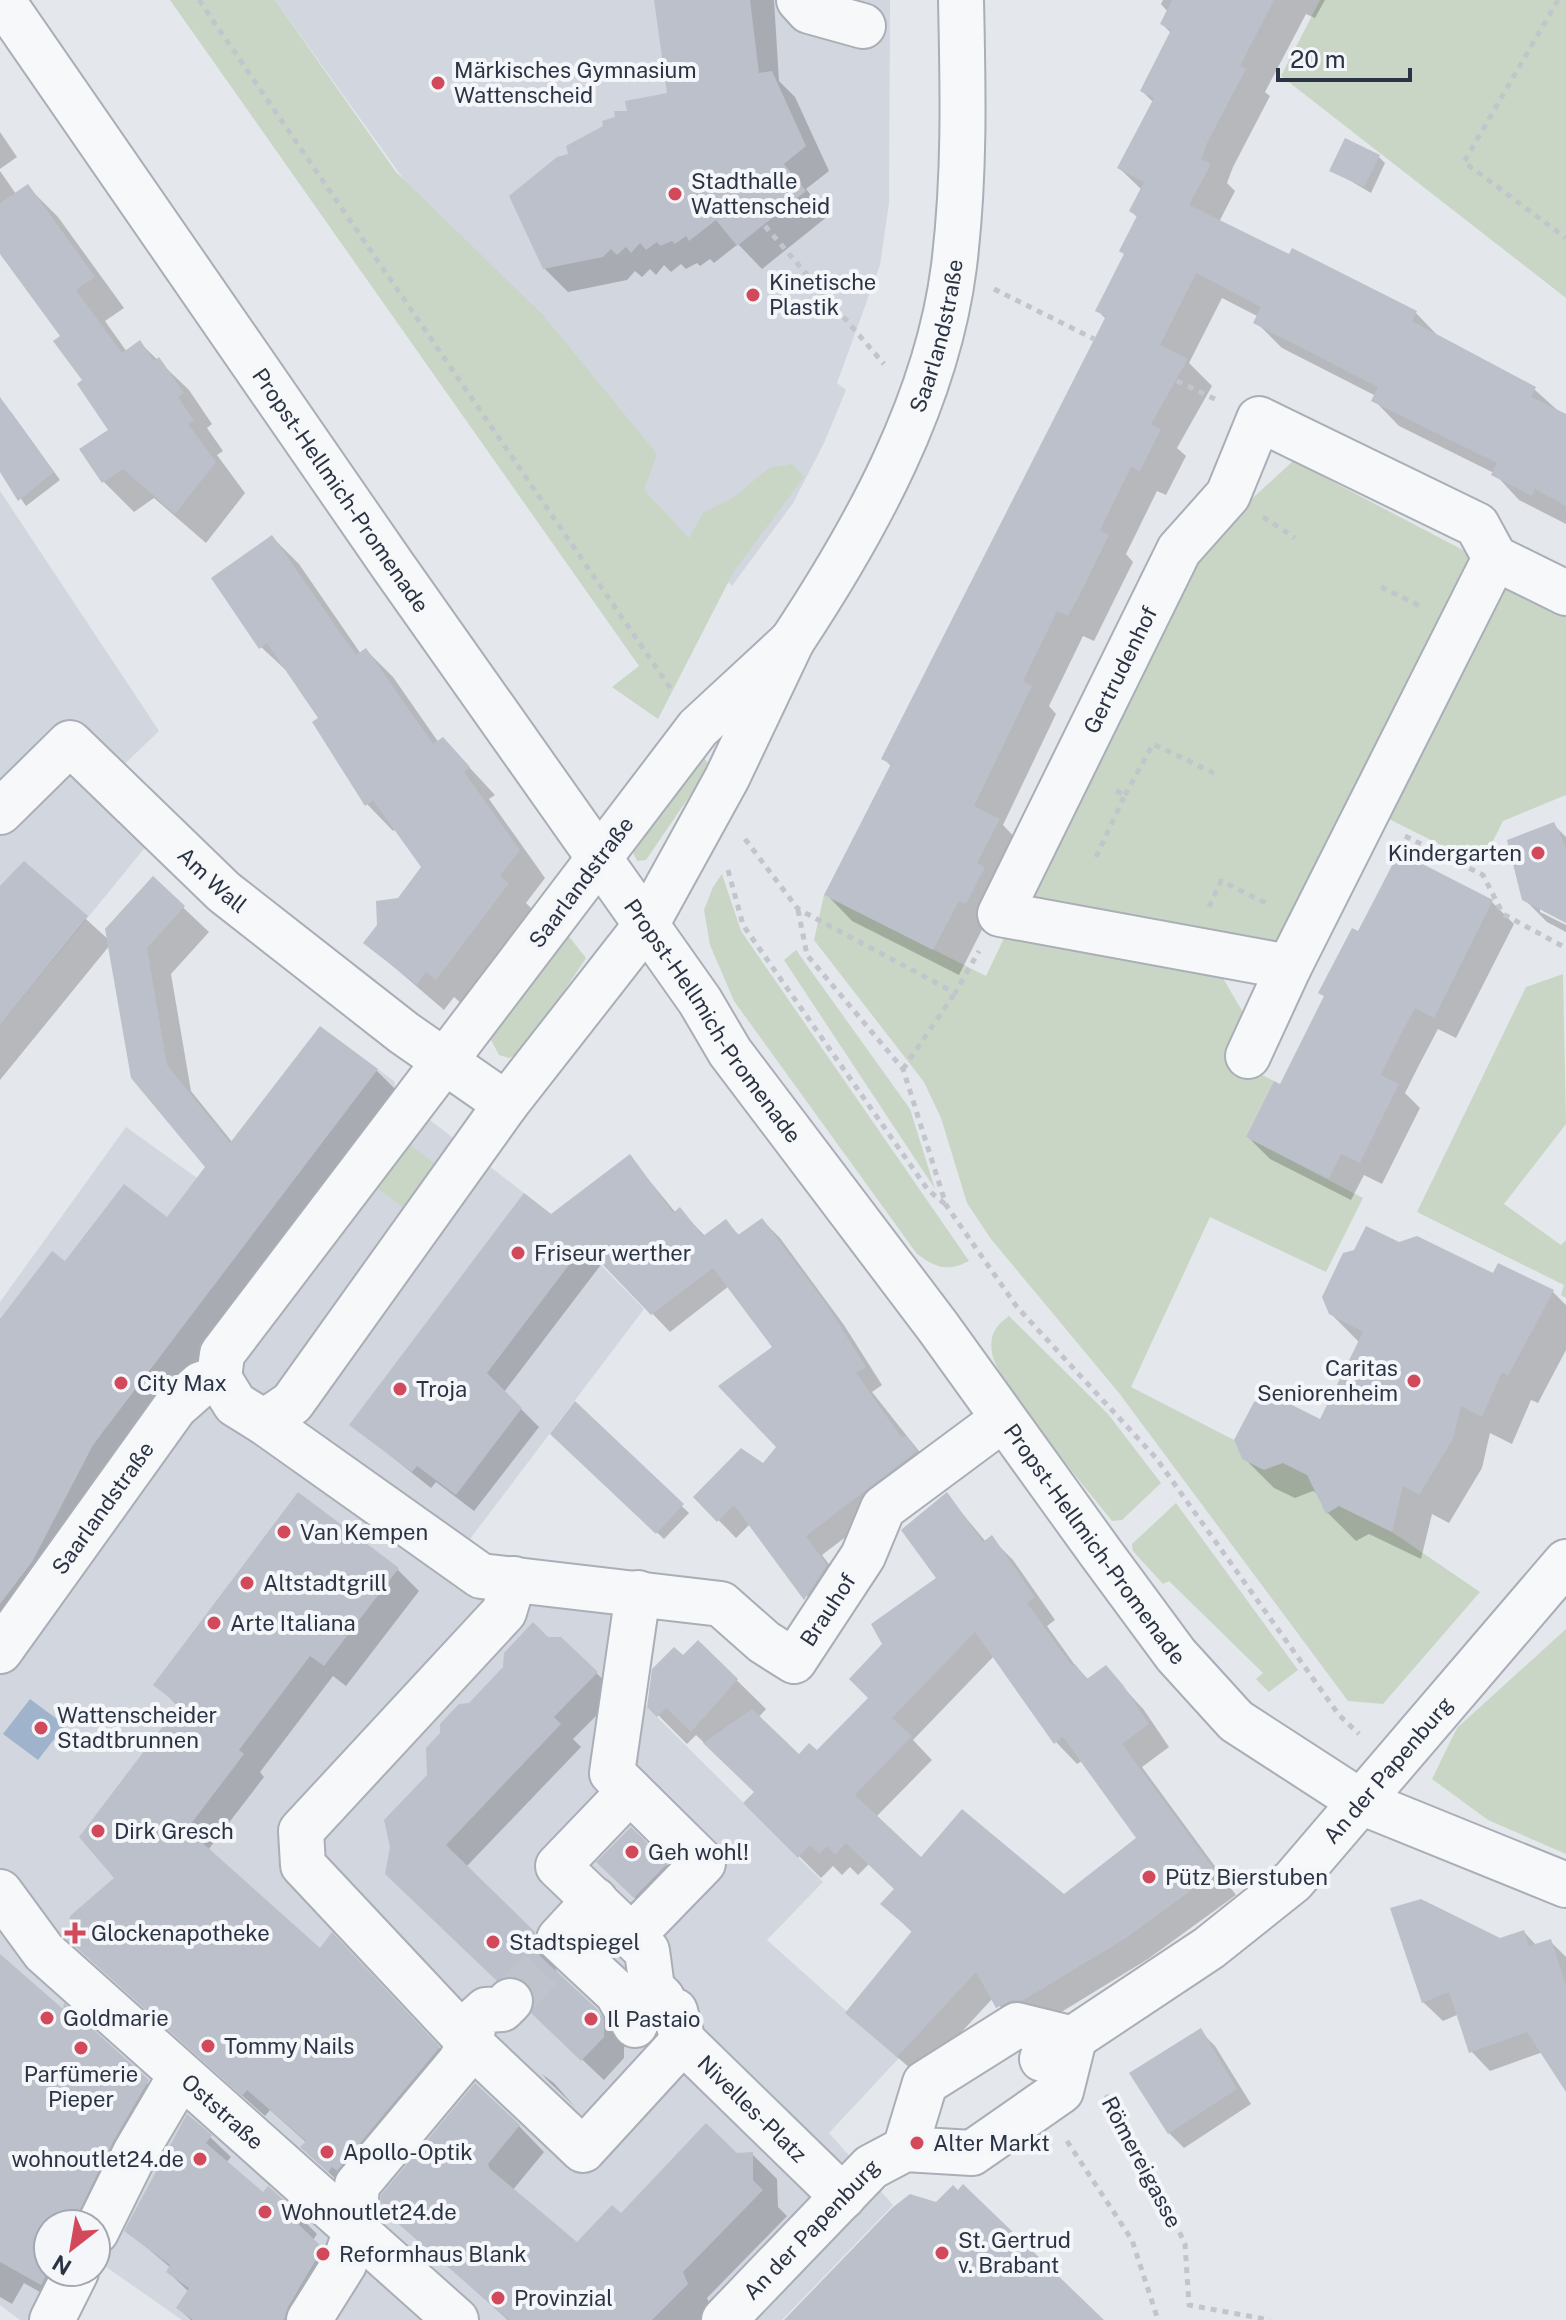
<svg xmlns="http://www.w3.org/2000/svg" width="1566" height="2320" viewBox="0 0 1566 2320" font-family="'Public Sans',sans-serif">
  <style>
    .built { fill: #d2d6de; fill-rule: evenodd }
    .green { fill: #c9d6c5 }
    .water { fill: #9fb4cc }
    .shadow { fill: #0003; fill-rule: evenodd }
    .building { fill: #bbc0ca; fill-rule: evenodd }
    .lines { fill: none; stroke-linecap: round; stroke-linejoin: round }
    .minor-tunnel { stroke: #bfc3cb; stroke-width: 44; stroke-dasharray: 44 22; stroke-linecap: butt }
    .minor-casing { stroke: #a9aeb7; stroke-width: 48 }
    .path { stroke: #c2c5cb; stroke-width: 5; stroke-dasharray: 6 6; stroke-linecap: butt }
    .minor { stroke: #f7f8fa; stroke-width: 44 }
    .poi-dot { fill: #d1495b; stroke: #f4f6f9; stroke-width: 3 }
    .labels { text-anchor: middle; stroke-width: 8; stroke-linejoin: round; paint-order: stroke }
    .poi-label { font-size: 22px; fill: #2b3445; stroke: #f4f6f9; text-anchor: start }
    .street-label { font-size: 22px; fill: #2b3445; stroke: #f4f6f9 }
  </style>
  <rect width="100%" height="100%" fill="#e4e7ec"/>
  <g class="built">
    <path d="M275 0H890L889 203 880 265 837 383 846 390 824 443 793 503 732 586 593 443Z"/>
    <path d="M0 491 159 731 92 795 147 845 0 1025Z"/>
    <path d="M378 1069 395 1082 394 1092 551 1214 644 1309 470 1539 492 1558 655 1580 636 1696 823 1882 767 1940 899 2058 829 2133 893 2205 782 2320H182L102 2264 78 2320H20L0 2305V1302L126 1127 260 1223ZM48 2224H96V2272H48Z"/>
  </g>
  <g class="green">
    <path d="M170 0H275L396 172 543 315 657 454 644 490 689 538 703 513 734 497 769 468 792 464 804 477 734 571 658 719 612 687 639 666Z"/>
    <path d="M1320 0H1566V298L1281 76Z"/>
    <path d="M1293 461 1566 604V795L1503 821 1481 865 1361 805 1292 945 1220 973 1252 1028 1235 1061 1274 1081 1246 1137 1363 1198 1326 1272 1210 1217 1131 1387 1234 1440 1242 1459 1283 1463 1323 1483 1317 1495 1322 1506 1331 1510 1339 1506 1392 1532 1480 1592 1383 1704 1348 1701 1119 1393 991 1239 967 1203 941 1118 924 1082 814 940 824 895 986 976 1182 563Z"/>
    <path d="M703 756 710 766 646 860 637 861 632 850Z"/>
    <path d="M722 874 741 931 969 1261C948 1272 936 1268 917 1254L734 1001 710 945 704 910 713 887Z"/>
    <path d="M567 934 586 958 524 1052 509 1058 499 1055 490 1038Z"/>
    <path d="M796 950 910 1109 935 1189 784 960Z"/>
    <path d="M1563 974 1566 1124 1504 1204 1561 1245 1566 1240V1298L1561 1295 1564 1285 1417 1212 1526 987Z"/>
    <path d="M406 1142 438 1166 405 1209 373 1185Z"/>
    <path d="M1009 1316 1108 1414 1161 1483 1122 1520 1112 1521C1088 1490 996 1382 992 1353 989 1336 995 1326 1009 1316Z"/>
    <path d="M1176 1503 1298 1670 1269 1692 1256 1679 1263 1673 1169 1581 1163 1584 1133 1551 1132 1544Z"/>
    <path d="M1566 1629V1854L1488 1820 1432 1779 1457 1728Z"/>
  </g>
  <path class="water" d="M30 1699 65 1725 38 1760 3 1734Z"/>
  <g class="shadow">
    <path d="M657 0H774L779 81 795 97 829 171 806 189 828 216 762 269 738 244 714 263 710 259 700 266 697 263 686 269 681 264 671 272 664 265 656 275 650 269 642 277 635 271 627 280 568 292 544 268 570 156 630 113 669 95Z"/>
    <path d="M1163 0H1325L1315 18 1306 14 1265 92 1270 96 1233 167 1227 183 1235 191 1219 222 1416 313 1441 339 1534 389 1566 418V524L1519 500 1494 473 1399 426 1374 400 1376 396 1282 348 1256 322 1259 317 1222 298 1189 363 1212 386 1177 448 1186 456 1166 495 1157 491 1126 554 1133 562 1094 641 1083 636 1049 706 1056 714 1003 825 1024 847 959 975 852 921 827 895 892 767 884 759 1107 320 1098 311 1126 255 1138 218 1131 211 1142 190 1119 168 1153 102 1142 91 1172 34 1162 24 1168 12 1161 4Z"/>
    <path d="M0 132 17 157 0 169Z"/>
    <path d="M1378 156 1385 163 1371 193 1332 170Z"/>
    <path d="M0 171 16 194 27 186 58 217 124 308 105 321 127 352 140 343 189 390 212 424 207 428 223 451 217 455 245 493 206 543 154 498 134 512 104 482 82 450 110 430 62 337 0 249Z"/>
    <path d="M0 408 11 412 60 480 26 506 0 468Z"/>
    <path d="M272 537 299 564 361 654 366 650 393 677 439 743 443 739 495 795 489 799 545 878 526 903 534 911 463 1005 454 997 444 1010 366 943 424 867 396 829 393 831 367 804 320 719 289 673 261 647Z"/>
    <path d="M1553 824 1566 837V920L1540 907V912L1566 925V932L1547 922 1524 899Z"/>
    <path d="M24 863 109 940 153 879 209 932 171 974 191 1091 233 1143 376 1070 401 1095 0 1660V1322L65 1264 167 1220 207 1167 110 945 0 1080V888Z"/>
    <path d="M1492 902 1514 924 1456 1038 1438 1029 1418 1067 1405 1093 1420 1108 1382 1184 1364 1175 1351 1200 1270 1159 1248 1137 1281 1086 1359 934Z"/>
    <path d="M630 1157 676 1213 680 1210 705 1236 725 1221 740 1236 762 1220 780 1238 844 1325 882 1385 872 1392 934 1470 822 1555 844 1584 823 1616 750 1524 736 1538 696 1497 763 1465 779 1447 775 1348 729 1286 670 1332 603 1262 504 1392 539 1427 474 1511 436 1482 431 1488 352 1425 551 1216Z"/>
    <path d="M1399 1244 1553 1292 1566 1305V1350L1538 1403 1531 1400 1512 1444 1490 1433 1482 1468 1449 1523 1432 1514 1421 1559 1369 1534 1356 1541 1327 1512 1318 1494 1313 1491 1295 1498 1274 1488 1244 1458 1321 1422 1360 1343 1330 1313Z"/>
    <path d="M575 1404 689 1513 664 1539 553 1433Z"/>
    <path d="M947 1495 986 1542 991 1538 1013 1560 1055 1620 1047 1626 1077 1668 1089 1680 1106 1668 1144 1710 1169 1747 1142 1767 1236 1895 1148 1959 1045 2022 1020 2029 993 1998 920 2077 847 2013 913 1933 883 1904 896 1889 869 1864 858 1875 850 1867 842 1875 833 1866 821 1878 746 1803 756 1793 696 1735 687 1744 649 1706 698 1642 766 1709 758 1718 799 1757 817 1753 871 1698 885 1645 938 1578ZM994 1656 1056 1742 1077 1764 1082 1761 1138 1839 1064 1897 921 1860 876 1817 932 1760 913 1740Z"/>
    <path d="M397 1569 419 1591 346 1686 333 1676 260 1772 264 1777 208 1850 320 1951 353 1956 460 2070 350 2192 325 2169 307 2143 270 2110 265 2116 92 1961 117 1878 180 1708 156 1684Z"/>
    <path d="M547 1639H561L618 1694 573 1739 581 1747 466 1867 555 1955V1968L560 1977 618 2032 624 2043V2058L604 2080 555 2034 536 1997 520 2001 409 1895 429 1776 470 1705Z"/>
    <path d="M631 1829 689 1887 657 1919 621 1884Z"/>
    <path d="M1524 1932 1537 1946 1550 1941 1566 1957V2088L1543 2052 1490 2071 1471 2051 1459 2014 1443 2021 1423 2002 1500 1940Z"/>
    <path d="M0 1957 169 2102 96 2224H48V2272H85L63 2305 24 2283 12 2304 0 2297Z"/>
    <path d="M1200 2031 1215 2046 1251 2104 1184 2148 1169 2133Z"/>
    <path d="M542 2074 554 2083 575 2107 547 2080Z"/>
    <path d="M519 2126 544 2152 512 2191 578 2245 622 2216 736 2155 752 2154 777 2179 778 2207 787 2216 707 2298 712 2310 702 2320H508L382 2207Z"/>
    <path d="M210 2137 231 2157 226 2163 263 2195 297 2214 317 2234 313 2240 342 2269 312 2320H191L178 2308 189 2292 168 2272 171 2268 127 2231Z"/>
  </g>
  <g class="building">
    <path d="M654 0H750L759 73 772 71 806 146 784 164 806 191 737 246 716 220 689 241 686 236 675 244 672 241 660 246 657 242 646 250 640 243 631 253 626 247 617 255 611 249 603 257 543 269 509 196 557 157 568 154 566 146 603 126 602 121 615 117 614 111H627L625 101 667 93Z"/>
    <path d="M1172 0H1274L1240 66 1246 69 1208 141 1201 159 1211 164 1189 205 1289 254 1292 248 1417 311 1412 321 1536 387 1531 397 1566 414V506L1535 489 1532 496 1491 475 1497 463 1371 401 1378 387 1253 323 1261 307 1196 273 1160 345 1188 359 1151 424 1161 429 1140 471 1131 467 1100 530 1109 535 1080 594 1068 616 1057 611 1023 681 1032 686 974 806 1000 819 977 863 985 867 966 904 959 901 933 950 824 895 891 764 881 759 1106 316 1095 311 1124 254 1119 251 1137 216 1129 211 1144 182 1117 168 1154 98 1140 91 1171 30 1160 24Z"/>
    <path d="M1345 138 1380 155 1364 187 1329 171Z"/>
    <path d="M28 184 95 277 76 290 122 353 140 340 154 361 159 357 184 393 178 397 194 420 188 424 216 462 175 514 123 469 102 483 79 449 108 430 77 384 82 380 53 341 60 336 0 254V203Z"/>
    <path d="M0 397 54 472 18 501 0 472Z"/>
    <path d="M272 535 356 655 366 648 433 744 443 737 470 767 464 772 520 850 500 876 509 883 436 980 426 972 417 985 363 943 377 925 376 901 398 898 421 867 373 800 365 806 312 722 318 718 267 643 259 649 211 578Z"/>
    <path d="M1554 822 1566 847V923L1522 900 1507 840Z"/>
    <path d="M1399 852 1493 900 1434 1018 1415 1008 1396 1044 1381 1075 1399 1084 1360 1163 1341 1154 1329 1179 1246 1137 1274 1081 1280 1084 1324 996 1318 993 1352 928 1358 931Z"/>
    <path d="M24 861 88 916 0 1025V886Z"/>
    <path d="M153 876 185 906 147 948 167 1065 230 1143 320 1026 378 1069 93 1445 32 1562 0 1604V1319L52 1251 65 1261 124 1184 167 1217 205 1167 131 1078 105 929Z"/>
    <path d="M630 1154 673 1213 680 1207 703 1236 726 1219 738 1235 762 1218 827 1305 866 1367 856 1373 902 1438 906 1435 917 1451 806 1536 827 1565 804 1600 734 1505 717 1522 693 1497 741 1448 763 1463 776 1447 718 1386 772 1347 713 1268 651 1315 584 1245 487 1373 522 1408 456 1495 417 1466 412 1472 349 1425 524 1193 551 1214Z"/>
    <path d="M1366 1226 1399 1242 1417 1236 1493 1273 1498 1263 1554 1290 1508 1376 1502 1372 1482 1417 1461 1406 1453 1439 1419 1495 1403 1486 1392 1532 1339 1506 1326 1514 1307 1475 1283 1463 1264 1470 1242 1459 1234 1440 1254 1402 1272 1395 1320 1419 1363 1332 1329 1314 1322 1297 1343 1253 1354 1250Z"/>
    <path d="M575 1401 684 1504 656 1534 550 1434Z"/>
    <path d="M298 1492 399 1568 324 1666 310 1656 239 1750 244 1754 187 1829 320 1948 332 1932 440 2047 337 2171 332 2167 328 2172 300 2147 306 2141 247 2090 242 2096 68 1940 70 1916 114 1878 79 1837 179 1705 153 1685Z"/>
    <path d="M947 1492 983 1542 992 1535 1035 1597 1027 1603 1072 1666 1075 1664 1087 1679 1106 1665 1123 1685 1149 1724 1122 1744 1216 1872 1126 1938 1022 2001 1012 2000 996 2008 976 1972 897 2057 845 2013 912 1931 880 1904 894 1889 846 1843 835 1855 827 1846 819 1854 810 1845 798 1858 743 1803 754 1792 703 1743 752 1709 799 1754 809 1743 817 1750 868 1698 849 1679 882 1644 871 1624 936 1578 901 1530ZM975 1632 1054 1744 1063 1737 1136 1838 1064 1894 962 1809 921 1857 855 1795 912 1736 892 1718Z"/>
    <path d="M533 1622 548 1637H561L598 1672 554 1717 561 1724 446 1845 535 1932V1946L541 1957 597 2009 604 2020V2037L581 2061 531 2013 534 1995 527 1983 516 1977 497 1981 385 1874 390 1847 384 1820 427 1775 426 1748 440 1733V1724L459 1704 469 1703 503 1667 504 1653Z"/>
    <path d="M698 1640 738 1679 691 1732 666 1708 657 1717 647 1707 652 1669 674 1647 683 1655Z"/>
    <path d="M631 1827 668 1863 634 1898 596 1862Z"/>
    <path d="M1421 1899 1500 1938 1524 1930 1529 1946 1551 1939 1566 1985V2092L1527 2032 1469 2053 1449 1992 1422 2003 1390 1908Z"/>
    <path d="M0 1954 63 2009 64 2003 149 2080 113 2142 73 2224H48V2272L41 2285 0 2262Z"/>
    <path d="M1201 2028 1237 2089 1168 2134 1129 2073Z"/>
    <path d="M475 2083 520 2125 488 2164 490 2169 577 2242 612 2205 621 2213 706 2123 737 2153 753 2152V2180L763 2190 683 2272 688 2284 652 2320H509L380 2208 381 2195Z"/>
    <path d="M187 2114 212 2135 206 2143 263 2192 268 2186 298 2213 293 2219 323 2248 288 2307 284 2320H193L176 2308 189 2288 166 2272 170 2265 124 2231Z"/>
    <path d="M963 2184 1104 2320H784L892 2208 910 2194 936 2202 953 2185 958 2190Z"/>
  </g>
  <g class="lines">
    <path class="minor-tunnel" d="M510 2001 564 1944"/>
    <g class="minor-casing">
      <g id="minor">
        <path id="s1" d="M2 0 393 566 700 1001 730 1052 938 1327 1100 1552 1176 1655 1236 1721 1361 1802 1566 1885"/>
        <path d="M799 0 809 11 863 26"/>
        <path id="s2" d="M1495 558 1289 967 1000 914 1179 550 1228 495 1259 419 1477 525 1495 558 1566 593"/>
        <path d="M792 641 727 778 646 925 506 1104 292 1403 264 1422 235 1404 219 1378 222 1354 698 728Z"/>
        <path id="s3" d="M792 641C866 529 937 401 954 266 965 177 963 89 961 0"/>
        <path id="s4" d="M0 812 70 743 224 892 404 1033 506 1104"/>
        <path d="M1248 1056 1289 967"/>
        <path id="s5" d="M264 1422 481 1576 721 1604 764 1642 794 1661 863 1556 883 1508 1003 1419"/>
        <path id="s6" d="M0 1651 175 1407 201 1384 219 1378"/>
        <path d="M630 1791 558 1866 647 1951 652 1988 662 1998"/>
        <path id="s7" d="M0 1892 44 1952 456 2320"/>
        <path d="M595 1900 559 1939 617 1993 635 2025"/>
        <path d="M632 1936 703 1863 612 1773 638 1593"/>
        <path id="s8" d="M675 2011 683 2041 843 2197"/>
        <path d="M470 2043 303 1865 301 1831 504 1612 514 1579"/>
        <path d="M470 2043 475 2020 486 2010 502 2009 510 2001"/>
        <path id="s9" d="M1042 2059 1209 1948 1293 1881 1566 1562"/>
        <path d="M96 2232 135 2153 181 2075"/>
        <path d="M52 2320 76 2272"/>
        <path d="M309 2320 344 2264 353 2239 357 2185 460 2062 470 2043 583 2150 683 2041"/>
        <path id="s10" d="M724 2320 871 2167 905 2149 925 2083 1017 2025 1074 2039 1061 2091 972 2153 905 2149"/>
      </g>
    </g>
    <g class="path">
      <path d="M199 0 673 692"/>
      <path d="M1558 0 1464 162 1566 238"/>
      <path d="M765 226 884 364"/>
      <path d="M994 289 1094 339"/>
      <path d="M1177 381 1219 401"/>
      <path d="M1263 517 1295 538"/>
      <path d="M1381 587 1420 606"/>
      <path d="M1125 795 1153 744 1220 776"/>
      <path d="M1405 836 1483 875 1503 914 1566 948"/>
      <path d="M745 839 798 909 955 993 979 951"/>
      <path d="M1096 857 1125 795 1111 788"/>
      <path d="M728 870 743 925 928 1190 945 1204"/>
      <path d="M1209 907 1221 881 1270 905"/>
      <path d="M798 910 807 955 903 1069 946 1205 1017 1307 1156 1458 1339 1715 1359 1734"/>
      <path d="M903 1069 955 993"/>
      <path d="M1106 2095 1150 2170 1185 2244 1189 2305 1270 2320"/>
      <path d="M1067 2141 1132 2240 1158 2320"/>
    </g>
    <use href="#minor" class="minor"/>
  </g>
  <g class="poi-dot">
    <circle cx="438" cy="83" r="8"/>
    <circle cx="675" cy="194" r="8"/>
    <circle cx="753" cy="295" r="8"/>
    <circle cx="1538" cy="853" r="8"/>
    <circle cx="518" cy="1253" r="8"/>
    <circle cx="1414" cy="1381" r="8"/>
    <circle cx="121" cy="1383" r="8"/>
    <circle cx="400" cy="1389" r="8"/>
    <circle cx="284" cy="1532" r="8"/>
    <circle cx="247" cy="1583" r="8"/>
    <circle cx="214" cy="1623" r="8"/>
    <circle cx="41" cy="1728" r="8"/>
    <circle cx="98" cy="1831" r="8"/>
    <circle cx="632" cy="1852" r="8"/>
    <circle cx="1149" cy="1877" r="8"/>
    <path d="M71 1921h8v8h8v8h-8v8h-8v-8h-8v-8h8z"/>
    <circle cx="493" cy="1942" r="8"/>
    <circle cx="47" cy="2018" r="8"/>
    <circle cx="591" cy="2019" r="8"/>
    <circle cx="208" cy="2046" r="8"/>
    <circle cx="81" cy="2048" r="8"/>
    <circle cx="917" cy="2143" r="8"/>
    <circle cx="327" cy="2152" r="8"/>
    <circle cx="200" cy="2159" r="8"/>
    <circle cx="265" cy="2212" r="8"/>
    <circle cx="942" cy="2253" r="8"/>
    <circle cx="323" cy="2254" r="8"/>
    <circle cx="498" cy="2298" r="8"/>
  </g>
  <g class="labels">
    <g class="poi-label">
      <text x="454" y="78">Märkisches Gymnasium<tspan x="454" dy="25">Wattenscheid</tspan></text>
      <text x="691" y="189">Stadthalle<tspan x="691" dy="25">Wattenscheid</tspan></text>
      <text x="769" y="290">Kinetische<tspan x="769" dy="25">Plastik</tspan></text>
      <text x="1522" y="861" text-anchor="end">Kindergarten</text>
      <text x="534" y="1261">Friseur werther</text>
      <text x="1398" y="1376" text-anchor="end">Caritas<tspan x="1398" dy="25">Seniorenheim</tspan></text>
      <text x="137" y="1391">City Max</text>
      <text x="416" y="1397">Troja</text>
      <text x="300" y="1540">Van Kempen</text>
      <text x="263" y="1591">Altstadtgrill</text>
      <text x="230" y="1631">Arte Italiana</text>
      <text x="57" y="1723">Wattenscheider<tspan x="57" dy="25">Stadtbrunnen</tspan></text>
      <text x="114" y="1839">Dirk Gresch</text>
      <text x="648" y="1860">Geh wohl!</text>
      <text x="1165" y="1885">Pütz Bierstuben</text>
      <text x="91" y="1941">Glockenapotheke</text>
      <text x="509" y="1950">Stadtspiegel</text>
      <text x="63" y="2026">Goldmarie</text>
      <text x="607" y="2027">Il Pastaio</text>
      <text x="224" y="2054">Tommy Nails</text>
      <text x="81" y="2082" text-anchor="middle">Parfümerie<tspan x="81" dy="25">Pieper</tspan></text>
      <text x="933" y="2151">Alter Markt</text>
      <text x="343" y="2160">Apollo-Optik</text>
      <text x="184" y="2167" text-anchor="end">wohnoutlet24.de</text>
      <text x="281" y="2220">Wohnoutlet24.de</text>
      <text x="958" y="2248">St. Gertrud<tspan x="958" dy="25">v. Brabant</tspan></text>
      <text x="339" y="2262">Reformhaus Blank</text>
      <text x="514" y="2306">Provinzial</text>
    </g>
    <g class="street-label">
      <text dy="8" stroke="none"><textPath href="#s3" startOffset="340">Saarlandstraße</textPath></text>
      <text dy="8" stroke="none"><textPath href="#s1" startOffset="596">Propst-Hellmich-Promenade</textPath></text>
      <text dy="8" stroke="none"><textPath href="#s2" startOffset="1024">Gertrudenhof</textPath></text>
      <text dy="8" stroke="none"><textPath href="#s4" startOffset="296">Am Wall</textPath></text>
      <text transform="translate(581 882) rotate(-53)" y="8">Saarlandstraße</text>
      <text dy="8" stroke="none"><textPath href="#s1" startOffset="1244">Propst-Hellmich-Promenade</textPath></text>
      <text dy="8" stroke="none"><textPath href="#s6" startOffset="176">Saarlandstraße</textPath></text>
      <text dy="8" stroke="none"><textPath href="#s1" startOffset="1892">Propst-Hellmich-Promenade</textPath></text>
      <text dy="8" stroke="none"><textPath href="#s5" startOffset="662">Brauhof</textPath></text>
      <text dy="8" stroke="none"><textPath href="#s9" startOffset="454">An der Papenburg</textPath></text>
      <text dy="8" stroke="none"><textPath href="#s8" startOffset="128">Nivelles-Platz</textPath></text>
      <text dy="8" stroke="none"><textPath href="#s7" startOffset="314">Oststraße</textPath></text>
      <text transform="translate(1142 2162) rotate(62)" y="8">Römereigasse</text>
      <text dy="8" stroke="none"><textPath href="#s10" startOffset="126">An der Papenburg</textPath></text>
    </g>
  </g>
  <g transform="translate(72 2248) rotate(211)"><circle r="38" fill="#f4f6f9" stroke="#a4a8b1" stroke-width="2"/>
  <path d="M0-6L14 30L0 20L-14 30Z" fill="#d1495b"/>
  <text y="-12" font-size="22" font-weight="bold" text-anchor="middle" fill="#2b3445">N</text>
  </g>
  <path d="M1278 68v12h132v-12" fill="none" stroke="#2b3445" stroke-width="4"/>
  <text x="1290" y="68" font-size="24" fill="#2b3445" stroke="#f4f6f9" stroke-width="6" paint-order="stroke">20 m</text>
</svg>
